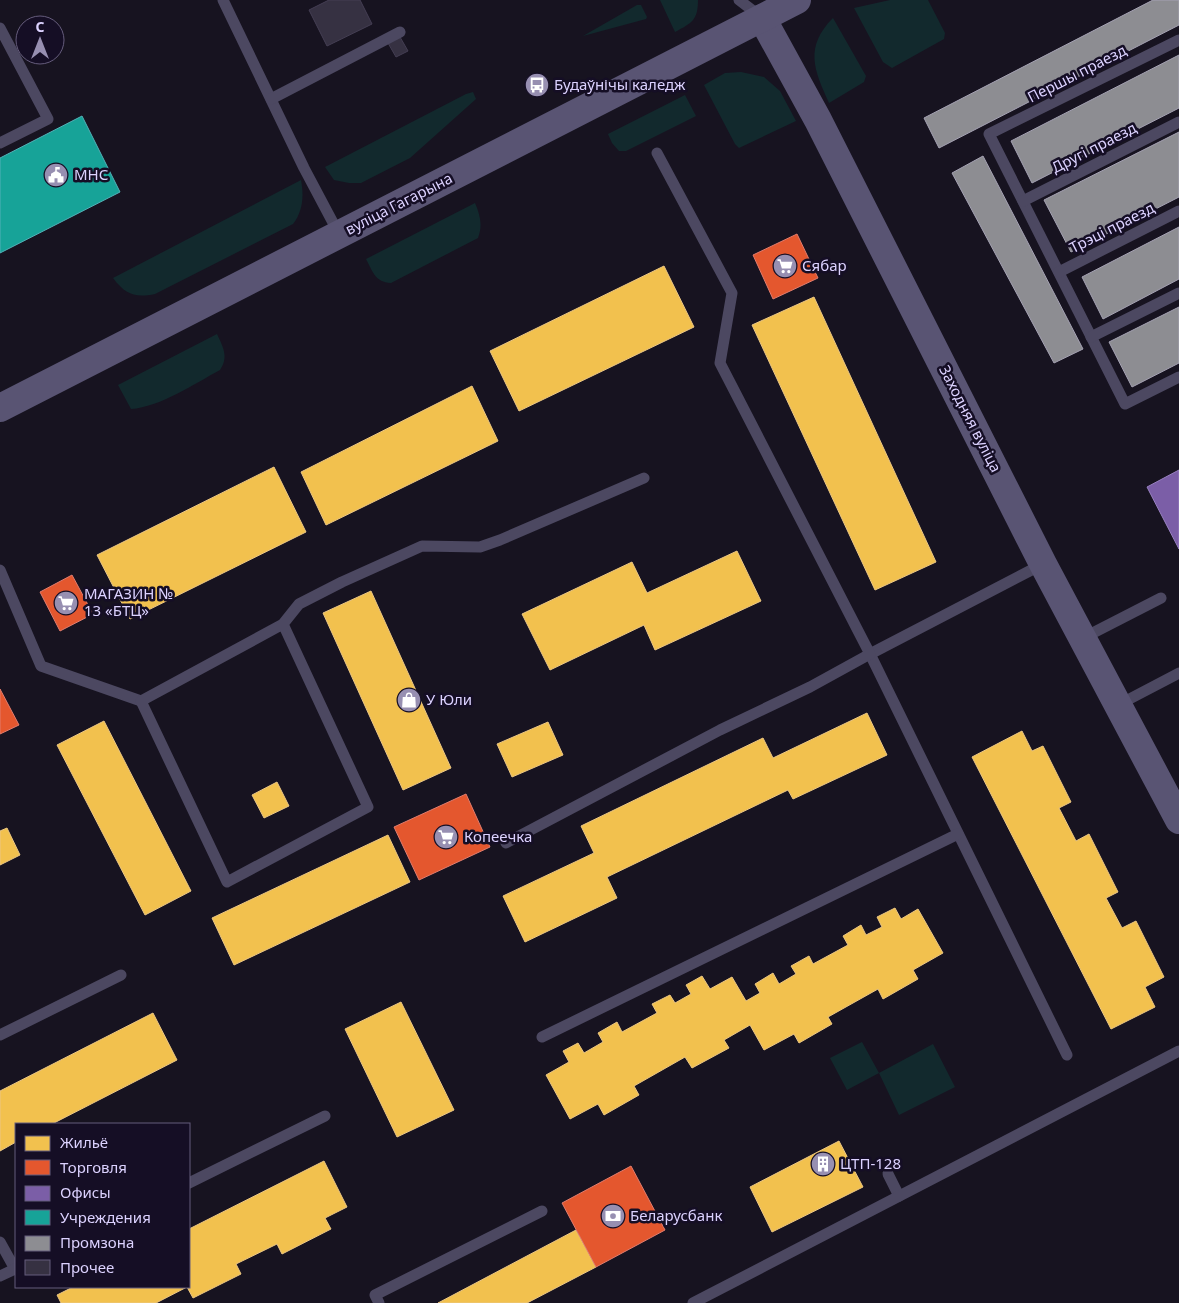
<svg xmlns="http://www.w3.org/2000/svg" width="1179" height="1303" viewBox="0 0 1179 1303" font-family="'Noto Sans',sans-serif">
  <style>
    .green { fill: #12292d }
    .homes { fill: #f2c14e; stroke: #ebc683 }
    .shops { fill: #e4572e; stroke: #e27c6d }
    .offices { fill: #7b5ea7; stroke: #9881c1 }
    .public { fill: #17a398; stroke: #52b1b7 }
    .industry { fill: #8d8d92; stroke: #a5a2b3 }
    .building { fill: #363142; stroke: #443e53 }
    .lines { fill: none; stroke-linecap: round; stroke-linejoin: round }
    .lane { stroke: #4c4861; stroke-width: 11 }
    .secondary { stroke: #595473; stroke-width: 28 }
    .labels { text-anchor: middle; stroke-width: 5; stroke-linejoin: round; paint-order: stroke }
    .street-label { font-size: 15px; fill: #dcd2ff; stroke: #150e25 }
    .poi-label { font-size: 15px; fill: #dcd2ff; stroke: #150e25; text-anchor: start }
  </style>
  <rect width="100%" height="100%" fill="#171320"/>
  <g class="green">
    <path d="M660 0H698C698 20 692 23 675 32Z"/>
    <path d="M890 0H928L945 33 944 39 892 68 883 62 854 8Z"/>
    <path d="M637 5H641L647 17 646 19 583 36Z"/>
    <path d="M833 18 866 76 864 82 829 103C814 70 804 47 833 18Z"/>
    <path d="M741 72 764 77 780 91 796 121 739 148 735 144 704 85 725 73Z"/>
    <path d="M473 92 476 99 410 158 361 183H349L334 180 325 167 466 94Z"/>
    <path d="M685 95 696 116 626 151H619L612 143 608 134Z"/>
    <path d="M301 180C304 196 303 211 293 224L155 294C135 298 126 295 113 278Z"/>
    <path d="M475 203C480 215 483 225 478 238L391 283C375 282 373 272 366 259Z"/>
    <path d="M217 334C223 347 229 357 220 370 194 384 160 407 131 409L118 385Z"/>
    <path d="M862 1042 879 1073 933 1044 955 1087 899 1115 879 1073 847 1090 830 1058Z"/>
  </g>
  <g class="homes">
    <path d="M664 266 694 327 519 411 490 351Z"/>
    <path d="M814 297 936 562 875 590 752 325Z"/>
    <path d="M472 386 498 441 326 525 301 472Z"/>
    <path d="M274 467 306 532 130 619 97 555Z"/>
    <path d="M737 551 761 601 655 650 644 625 550 670 522 614 632 562 647 593Z"/>
    <path d="M371 591 451 768 403 790 323 613Z"/>
    <path d="M867 713 887 755 793 799 788 790 607 877 617 898 525 942 503 896 594 853 581 826 763 738 773 758Z"/>
    <path d="M104 721 191 891 145 915 57 745Z"/>
    <path d="M548 722 563 755 512 777 497 744Z"/>
    <path d="M1022 731 1032 751 1043 746 1071 802 1059 808 1076 841 1089 834 1118 892 1106 898 1122 928 1136 921 1164 977 1145 987 1155 1007 1111 1029 972 757Z"/>
    <path d="M277 782 289 806 264 818 252 795Z"/>
    <path d="M7 828 20 855 0 865V831Z"/>
    <path d="M388 835 410 882 234 965 212 918Z"/>
    <path d="M895 908 901 919 918 909 943 953 913 970 918 979 883 999 878 989 828 1017 832 1024 799 1043 794 1034 764 1050 750 1025 724 1040 729 1048 692 1068 685 1057 634 1086 639 1095 604 1115 598 1104 570 1119 546 1075 569 1062 563 1051 578 1043 584 1053 603 1042 598 1033 617 1022 622 1032 657 1013 652 1004 670 995 675 1003 691 994 686 985 702 976 710 989 732 977 746 1001 760 993 755 984 773 973 779 984 796 974 791 966 809 956 813 964 848 945 843 936 861 925 866 935 882 927 877 917Z"/>
    <path d="M401 1002 454 1110 397 1137 345 1029Z"/>
    <path d="M153 1013 177 1060 52 1124H16V1142L0 1151V1091Z"/>
    <path d="M839 1141 863 1187 772 1232 750 1187Z"/>
    <path d="M324 1161 347 1207 325 1218 331 1229 282 1254 277 1244 236 1264 241 1274 193 1298 187 1287 156 1303H61L57 1295 73 1287H189V1229Z"/>
    <path d="M576 1230 596 1267 527 1303H438Z"/>
  </g>
  <g class="shops">
    <path d="M797 234 818 278 773 299 753 255Z"/>
    <path d="M72 575 93 614 60 631 40 592Z"/>
    <path d="M0 689 19 725 0 734Z"/>
    <path d="M466 794 490 847 419 880 394 827Z"/>
    <path d="M631 1166 665 1230 596 1267 562 1203Z"/>
  </g>
  <path class="offices" d="M1179 470V549L1147 487Z"/>
  <path class="public" d="M82 116 120 192 0 253V158Z"/>
  <g class="industry">
    <path d="M1153 0H1179V25L939 148 924 118Z"/>
    <path d="M1179 55V108L1032 183 1011 141Z"/>
    <path d="M1179 132V197L1071 252 1044 200Z"/>
    <path d="M983 156 1083 349 1054 363 952 173Z"/>
    <path d="M1179 227V279L1103 319 1082 277Z"/>
    <path d="M1179 307V363L1132 387 1109 342Z"/>
  </g>
  <g class="building">
    <path d="M329 0H360L372 24 327 46 309 10Z"/>
    <path d="M400 37 408 51 396 57 388 43Z"/>
  </g>
  <g class="lines">
    <g class="lane">
      <path d="M223 0 304 168 339 234"/>
      <path d="M739 0 761 17"/>
      <path d="M0 28 48 119 0 143"/>
      <path d="M1179 40 989 134 1125 404 1179 377"/>
      <path d="M271 99 400 32"/>
      <path d="M1023 201 1179 122"/>
      <path d="M1059 272 1179 211"/>
      <path d="M1091 337 1179 293"/>
      <path d="M1043 564 870 654 1067 1055"/>
      <path d="M0 570 41 666 141 701"/>
      <path d="M283 624 141 701 227 882 368 807 283 624 299 604 342 582 422 546 480 547 500 540 644 478"/>
      <path d="M1083 638 1161 598"/>
      <path d="M1118 705 1179 673"/>
      <path d="M506 843 720 730 810 687 870 654 720 363 732 293 657 153"/>
      <path d="M0 1035 121 975"/>
      <path d="M542 1037 958 834"/>
      <path d="M888 1174 899 1196"/>
      <path d="M189 1183 325 1116"/>
      <path d="M0 1242 15 1269 16 1268"/>
      <path d="M0 1276 15 1269"/>
      <path d="M379 1303 375 1295 542 1211"/>
      <path d="M693 1303 1179 1051"/>
    </g>
    <g class="secondary">
      <path d="M762 18 818 120 1043 564 1179 820"/>
      <path d="M0 408 797 0"/>
    </g>
  </g>
  <defs>
    <g id="bus-disc" transform="scale(1.25)"><circle r="9.5" fill="#978fb1" stroke="#150e25"/><path d="M-5-6H5V4H4V6H2V4H-2V6H-4V4H-5ZM-3.5-4V0h7V-4ZM-3.5 1.2v1.5H-2V1.2ZM2 1.2v1.5H3.5V1.2Z" fill="#fff"/></g>
    <g id="civic-disc" transform="scale(1.25)"><circle r="9.5" fill="#978fb1" stroke="#150e25"/><path d="M-.6-6.5H3V-4.5H.6V-3L4-1V1h2V6H-6V1h2V-1L-.6-3ZM-1.2 2.5V6h2.4V2.5Z" fill="#fff"/></g>
    <g id="supermarket-disc" transform="scale(1.25)"><circle r="9.5" fill="#978fb1" stroke="#150e25"/><path d="M-6-5.5h2.5l.6 2H6L4.5 2H-2.5L-4.4-4H-6ZM-1.5 3.2a1.3 1.3 0 1 0 .1 0ZM3 3.2a1.3 1.3 0 1 0 .1 0Z" fill="#fff"/></g>
    <g id="shop-disc" transform="scale(1.25)"><circle r="9.5" fill="#978fb1" stroke="#150e25"/><path d="M-5-2.5h2.3a2.7 3.5 0 0 1 5.4 0H5L5.5 6h-11ZM-1.5-2.5h3a1.5 2.3 0 0 0-3 0Z" fill="#fff"/></g>
    <g id="building-disc" transform="scale(1.25)"><circle r="9.5" fill="#978fb1" stroke="#150e25"/><path d="M-4-6H4V6H1V3H-1V6H-4ZM-2.5-4.3h1.7v1.8h-1.7ZM.8-4.3h1.7v1.8H.8ZM-2.5-1h1.7V.8h-1.7ZM.8-1h1.7V.8H.8Z" fill="#fff"/></g>
    <g id="bank-disc" transform="scale(1.25)"><circle r="9.5" fill="#978fb1" stroke="#150e25"/><path d="M-6-4H6V4H-6ZM0-2.3a2.3 2.3 0 1 0 0 4.6a2.3 2.3 0 1 0 0-4.6Z" fill="#fff"/></g>
  </defs>
  <g fill-rule="evenodd">
    <use href="#bus-disc" x="537" y="85"/>
    <use href="#civic-disc" x="56" y="175"/>
    <use href="#supermarket-disc" x="785" y="266"/>
    <use href="#supermarket-disc" x="66" y="603"/>
    <use href="#shop-disc" x="409" y="700"/>
    <use href="#supermarket-disc" x="446" y="837"/>
    <use href="#building-disc" x="823" y="1164"/>
    <use href="#bank-disc" x="613" y="1216"/>
  </g>
  <g class="labels">
    <g class="street-label">
      <text transform="translate(1077 74) rotate(-27)" y="5">Першы праезд</text>
      <text transform="translate(1094 148) rotate(-27)" y="5">Другі праезд</text>
      <text transform="translate(399 204) rotate(-27)" y="5">вуліца Гагарына</text>
      <text transform="translate(1112 228) rotate(-27)" y="5">Трэці праезд</text>
      <text transform="translate(970 419) rotate(63)" y="5">Заходняя вуліца</text>
    </g>
    <g class="poi-label">
      <text x="554" y="90">Будаўнічы каледж</text>
      <text x="74" y="180">МНС</text>
      <text x="802" y="271">Сябар</text>
      <text x="84" y="599">МАГАЗИН №<tspan x="84" dy="17">13 «БТЦ»</tspan></text>
      <text x="426" y="705">У Юли</text>
      <text x="464" y="842">Копеечка</text>
      <text x="840" y="1169">ЦТП-128</text>
      <text x="630" y="1221">Беларусбанк</text>
    </g>
  </g>
  <rect x="15" y="1123" width="175" height="165" fill="#150e25" stroke="#655c7c"/>
  <rect x="25" y="1136" width="25" height="15" fill="#f2c14e" stroke="#655c7c"/>
  <text x="60" y="1148" font-size="15" fill="#dcd2ff">Жильё</text>
  <rect x="25" y="1160" width="25" height="15" fill="#e4572e" stroke="#655c7c"/>
  <text x="60" y="1173" font-size="15" fill="#dcd2ff">Торговля</text>
  <rect x="25" y="1186" width="25" height="15" fill="#7b5ea7" stroke="#655c7c"/>
  <text x="60" y="1198" font-size="15" fill="#dcd2ff">Офисы</text>
  <rect x="25" y="1210" width="25" height="15" fill="#17a398" stroke="#655c7c"/>
  <text x="60" y="1223" font-size="15" fill="#dcd2ff">Учреждения</text>
  <rect x="25" y="1236" width="25" height="15" fill="#8d8d92" stroke="#655c7c"/>
  <text x="60" y="1248" font-size="15" fill="#dcd2ff">Промзона</text>
  <rect x="25" y="1260" width="25" height="15" fill="#363142" stroke="#655c7c"/>
  <text x="60" y="1273" font-size="15" fill="#dcd2ff">Прочее</text>
  <g transform="translate(40 40)"><circle r="24" fill="#150e25" stroke="#655c7c"/>
  <path d="M0-4L9 19L0 12L-9 19Z" fill="#978fb1"/>
  <text y="-8" font-size="14" font-weight="bold" text-anchor="middle" fill="#dcd2ff">С</text>
  </g>
</svg>
